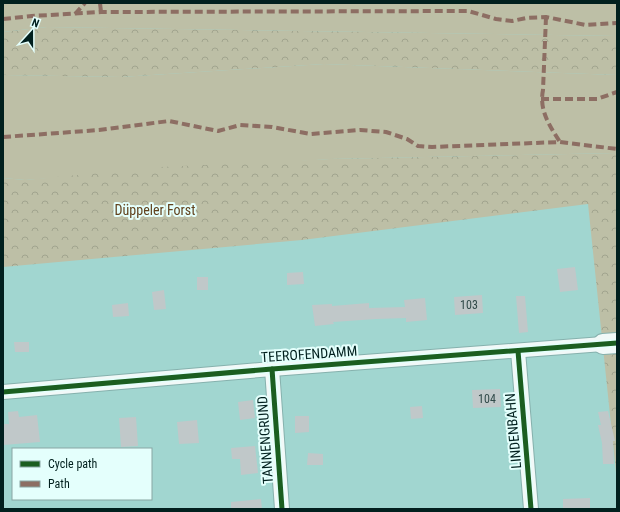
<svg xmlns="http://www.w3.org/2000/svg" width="620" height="512" viewBox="0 0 620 512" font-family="'Roboto Condensed',sans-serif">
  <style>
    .green { fill: #bdbfa6 }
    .forest { fill: url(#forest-crowns) }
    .building { fill: #c0c8c9 }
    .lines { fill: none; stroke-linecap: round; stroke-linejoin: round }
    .street-casing { stroke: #86b1ad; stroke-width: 16 }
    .secondary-casing { stroke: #86b1ad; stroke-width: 22 }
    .street { stroke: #f1f9f8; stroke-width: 14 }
    .secondary { stroke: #f1f9f8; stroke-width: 20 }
    .quiet { stroke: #8d6e63; stroke-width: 4; stroke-dasharray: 8 4; stroke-linecap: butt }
    .cycleway-casing { stroke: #e4fffc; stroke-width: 8 }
    .cycleway { stroke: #1b5e20; stroke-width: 5 }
    .labels { text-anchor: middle; stroke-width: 4; stroke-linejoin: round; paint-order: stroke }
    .number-label { font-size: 12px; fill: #314a49 }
    .park-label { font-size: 14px; fill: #61411c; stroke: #e4fffc }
    .street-label { font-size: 14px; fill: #01201e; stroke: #e4fffc }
  </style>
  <defs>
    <pattern id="forest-crowns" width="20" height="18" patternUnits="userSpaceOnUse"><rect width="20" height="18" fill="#bdbfa6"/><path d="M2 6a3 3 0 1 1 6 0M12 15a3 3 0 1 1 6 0" fill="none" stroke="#a1a48e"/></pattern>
  </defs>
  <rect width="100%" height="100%" fill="#a1d6d0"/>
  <g class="green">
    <path d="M3 3H617V36L47 27 3 32Z"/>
    <path d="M324 64 617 75V153L330 159 25 180 3 178V75L121 77Z"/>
  </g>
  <g class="forest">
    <path d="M47 27 617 36V75L324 64 121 77 3 75V32Z"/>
    <path d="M617 153V482L588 204 302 240 3 267V178L25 180 161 167 330 159Z"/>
  </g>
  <g class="building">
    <path d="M575 267 578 290 560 292 557 269Z"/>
    <path d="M303 272 304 284 287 285V273Z"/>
    <rect x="197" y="277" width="11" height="13"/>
    <path d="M164 290 166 309 154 310 152 292Z"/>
    <path d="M482 295 483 313 455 315 454 297Z"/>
    <path d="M516 296H525L528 332 519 333Z"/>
    <path d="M425 298 427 320 406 322V318L376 319 333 322 334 324 315 326 312 305 332 304V306L369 303V308L405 307 404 300Z"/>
    <path d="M128 303 129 316 113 317 112 305Z"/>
    <path d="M14 342H29V352H15Z"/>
    <path d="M500 389 501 407 473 408 472 390Z"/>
    <path d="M253 400 255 418 240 420 238 402Z"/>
    <path d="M422 406 423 418 411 419 410 407Z"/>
    <path d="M18 411 19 417 37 415 40 442 3 445V424H9L8 412Z"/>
    <path d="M608 411 615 441H613L614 464H603L602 443 598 425H601L598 412Z"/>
    <path d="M295 416H309V432L295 433Z"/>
    <path d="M136 417 138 446 121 447 119 418Z"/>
    <path d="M197 420 199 443 179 444 177 422Z"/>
    <path d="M255 446 258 473 241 475 240 459H232L231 448Z"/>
    <path d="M308 453 323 454V465H307Z"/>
    <path d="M590 498V509H563V499Z"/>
    <path d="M261 499 262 509H231V502Z"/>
  </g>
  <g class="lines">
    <g class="street-casing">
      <g id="street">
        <path d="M518 351 531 509"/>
        <path d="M272 369 282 509"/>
        <path d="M3 392 272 369 603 344"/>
      </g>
    </g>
    <g class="secondary-casing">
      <path id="secondary" d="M603 344 617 343"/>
    </g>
    <use href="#street" class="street"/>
    <use href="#secondary" class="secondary"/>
    <g class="quiet">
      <path d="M100 3 101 12"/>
      <path d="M75 14 85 3"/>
      <path d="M546 17 543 90C539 110 549 125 560 142"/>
      <path d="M3 19 32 16 101 12 468 11 496 19 512 21 526 18 546 17 586 25 617 23"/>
      <path d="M541 99H597L617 92"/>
      <path d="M3 137 99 130 169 121 218 131 240 125 272 127 311 134 360 130 386 132 407 139 418 146 432 147 560 142 617 149"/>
    </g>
    <g class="cycleway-casing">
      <g id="cycleway">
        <path d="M518 351 531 509"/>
        <path d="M272 369 282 509"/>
        <path d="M3 392 272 369 617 343"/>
      </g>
    </g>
    <use href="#cycleway" class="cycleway"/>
  </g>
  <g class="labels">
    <g class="number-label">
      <text x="469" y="309">103</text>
      <text x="487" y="403">104</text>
    </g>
    <g class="park-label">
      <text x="155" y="215">Düppeler Forst</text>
    </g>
    <g class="street-label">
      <text transform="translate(309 354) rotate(-4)" y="5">TEEROFENDAMM</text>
      <text transform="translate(513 431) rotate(-95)" y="5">LINDENBAHN</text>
      <text transform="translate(265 440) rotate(-94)" y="5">TANNENGRUND</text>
    </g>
  </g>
  <rect width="620" height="512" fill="none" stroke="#01201e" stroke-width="8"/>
  <rect x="12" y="448" width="140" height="52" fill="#e4fffc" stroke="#89a6a3"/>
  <rect x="20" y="461" width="20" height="6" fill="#1b5e20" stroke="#89a6a3"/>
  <text x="48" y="468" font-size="12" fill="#01201e">Cycle path</text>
  <rect x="20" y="481" width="20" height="6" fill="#8d6e63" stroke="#89a6a3"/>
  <text x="48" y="488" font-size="12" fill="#01201e">Path</text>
  <g transform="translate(32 32) rotate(21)" stroke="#e4fffc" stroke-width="3" paint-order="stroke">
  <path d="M0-3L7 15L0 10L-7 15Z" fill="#01201e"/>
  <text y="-6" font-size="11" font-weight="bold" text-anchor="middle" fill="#01201e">N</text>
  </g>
</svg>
